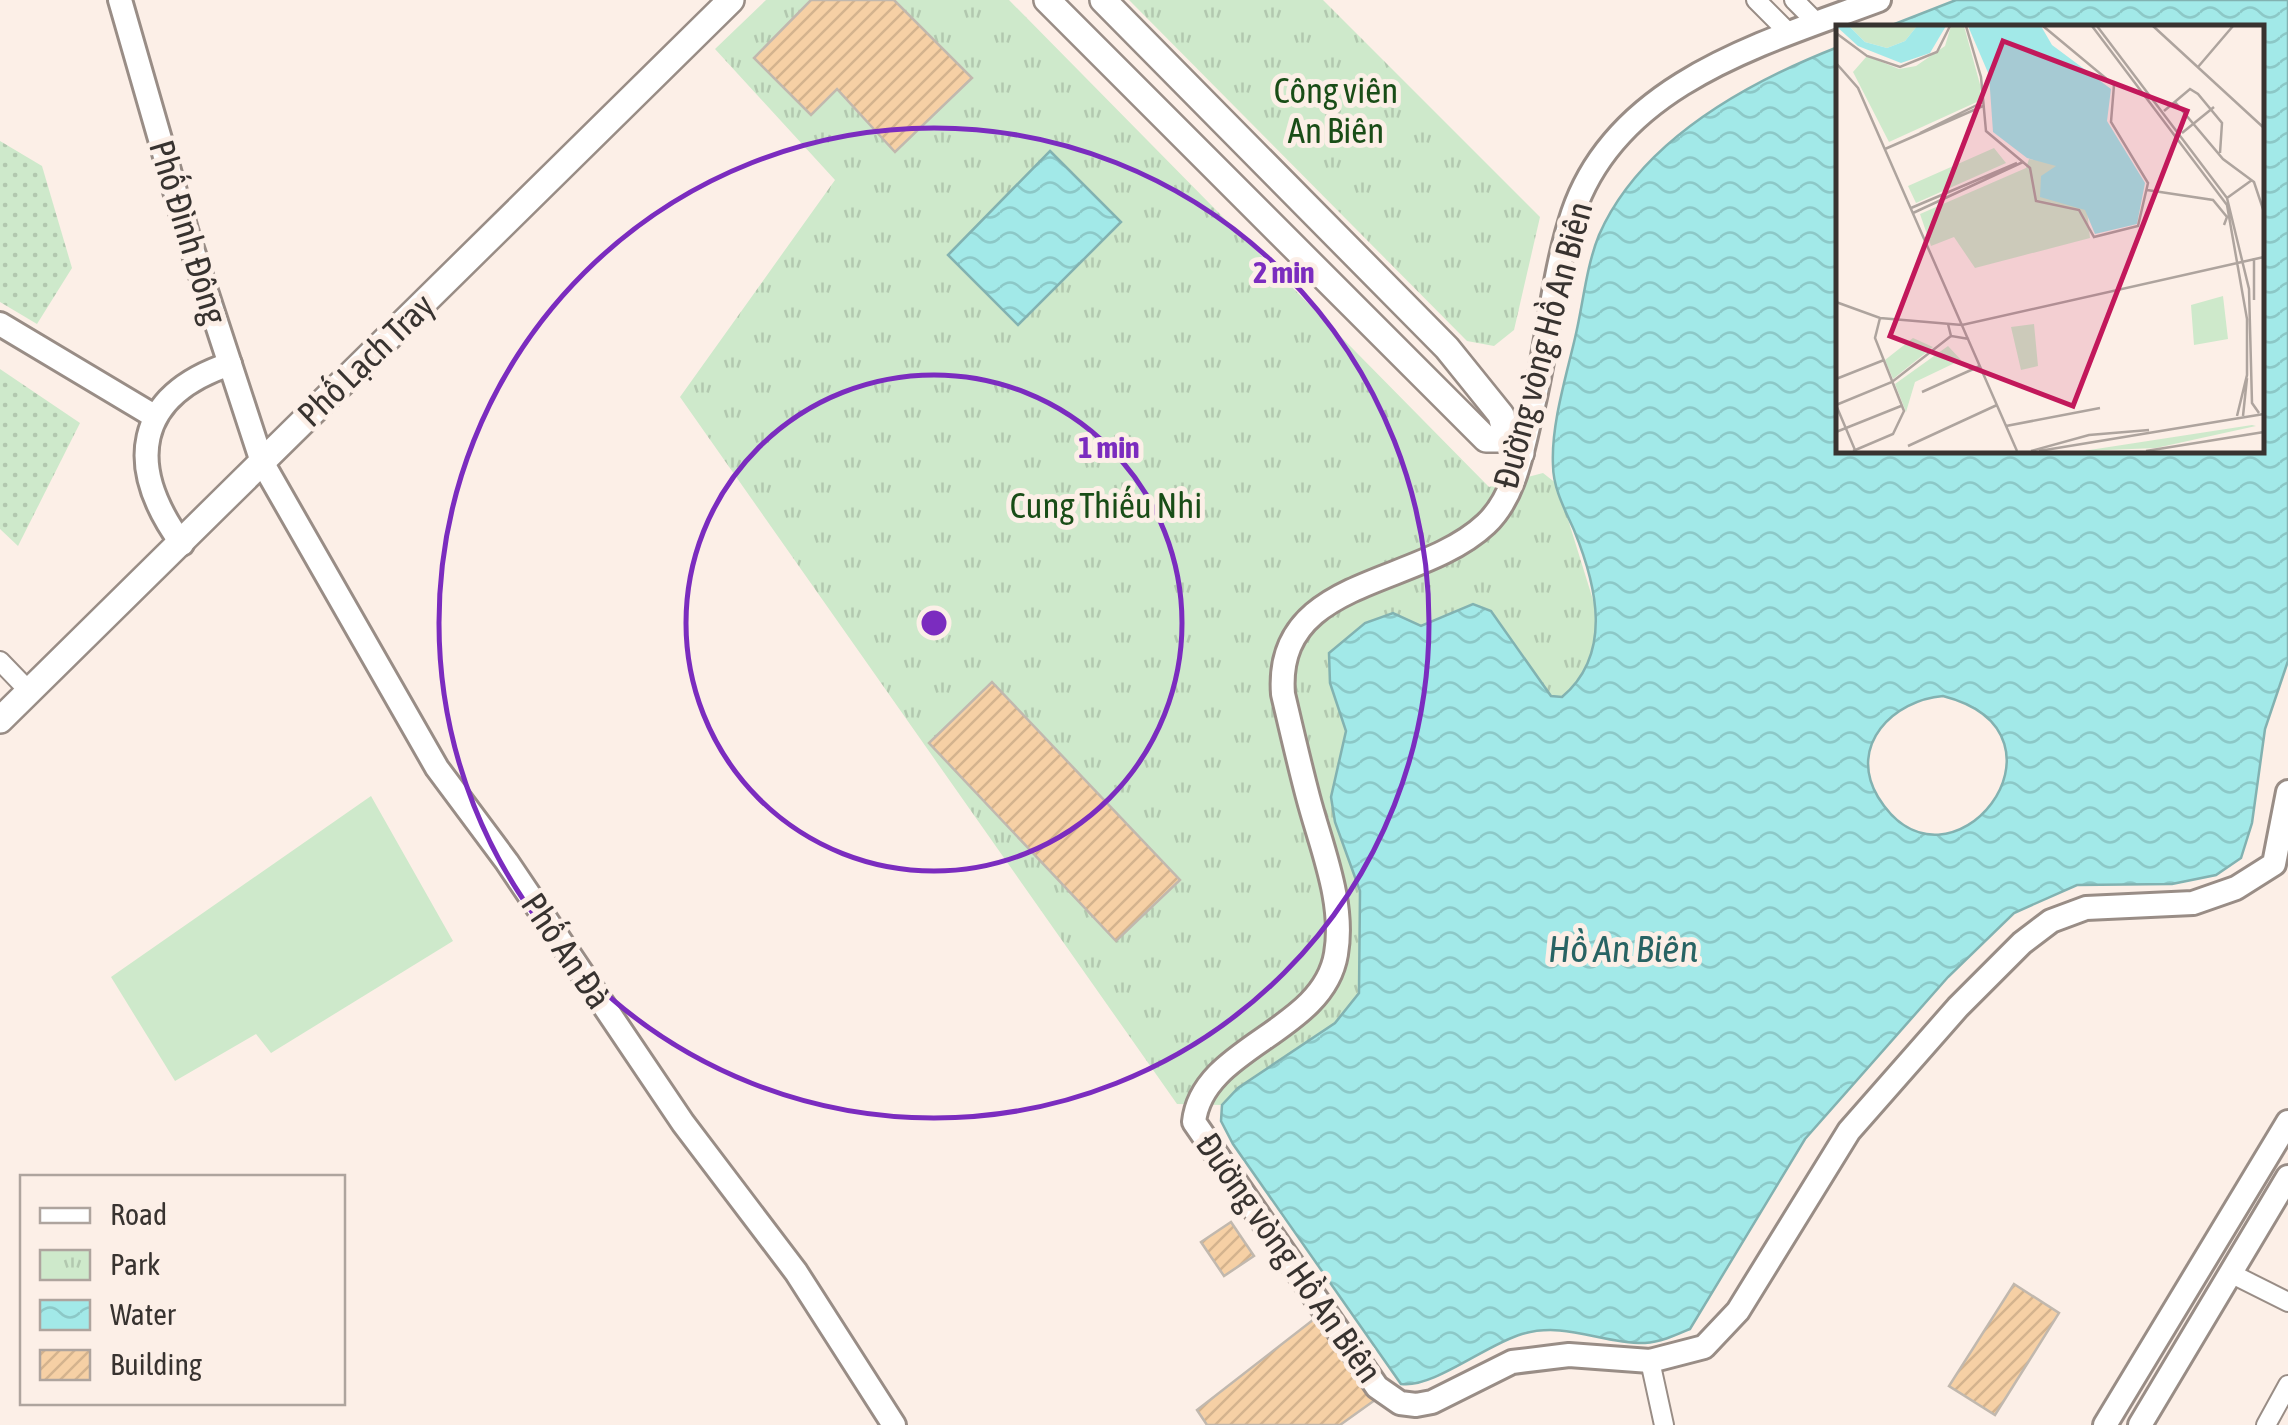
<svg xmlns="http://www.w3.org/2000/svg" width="2288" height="1425" viewBox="0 0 2288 1425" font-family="'Asap Condensed',sans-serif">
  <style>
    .grass { fill: url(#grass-dots) }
    .park { fill: url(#park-tufts) }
    .garden { fill: #cee9cb }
    .water { fill: url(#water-waves); stroke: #82b2b1; stroke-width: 2.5; fill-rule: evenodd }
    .building { fill: url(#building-hatch); stroke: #c1b8ae; stroke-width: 2.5 }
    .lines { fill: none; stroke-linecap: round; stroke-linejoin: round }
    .minor-casing { stroke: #998d86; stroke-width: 22 }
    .tertiary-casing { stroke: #998d86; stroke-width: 28 }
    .secondary-casing { stroke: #998d86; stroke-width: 30 }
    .minor { stroke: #fff; stroke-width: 18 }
    .tertiary { stroke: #fff; stroke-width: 22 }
    .secondary { stroke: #fff; stroke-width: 25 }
    .ring { fill: none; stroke: #7b2cbf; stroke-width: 5 }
    .labels { text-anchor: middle; stroke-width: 10; stroke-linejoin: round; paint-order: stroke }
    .park-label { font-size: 35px; fill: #194d17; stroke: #fcefe7 }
    .street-label { font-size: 35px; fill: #383330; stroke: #fcefe7 }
    .water-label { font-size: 38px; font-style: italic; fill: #286363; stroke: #fcefe7 }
    .inset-road { fill: none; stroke: #aea49e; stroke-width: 2.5 }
    .view { fill: #c2185b; fill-opacity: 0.15; stroke: #c2185b; stroke-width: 5 }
    .inset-edge { fill: none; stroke: #383330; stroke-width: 5 }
    .centre { fill: #7b2cbf; stroke: #fcefe7; stroke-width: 5 }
    .ring-label { font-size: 30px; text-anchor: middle; font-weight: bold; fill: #7b2cbf; stroke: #fcefe7; stroke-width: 10; stroke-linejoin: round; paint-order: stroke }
  </style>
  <defs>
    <pattern id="grass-dots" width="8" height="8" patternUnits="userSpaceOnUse" patternTransform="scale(2.5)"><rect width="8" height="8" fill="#cee9cb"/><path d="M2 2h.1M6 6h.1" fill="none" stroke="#b2c8af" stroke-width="1.8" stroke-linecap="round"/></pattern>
    <pattern id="park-tufts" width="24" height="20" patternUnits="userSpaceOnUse" patternTransform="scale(2.5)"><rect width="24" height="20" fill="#cee9cb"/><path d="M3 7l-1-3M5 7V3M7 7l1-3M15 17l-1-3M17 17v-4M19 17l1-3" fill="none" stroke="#b2c8af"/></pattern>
    <pattern id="water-waves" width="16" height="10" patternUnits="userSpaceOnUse" patternTransform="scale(2.5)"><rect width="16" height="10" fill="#a2e9e8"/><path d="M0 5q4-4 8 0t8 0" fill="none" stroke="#8cc8c7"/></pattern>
    <pattern id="building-hatch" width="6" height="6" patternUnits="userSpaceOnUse" patternTransform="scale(2.5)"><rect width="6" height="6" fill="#f6d0a5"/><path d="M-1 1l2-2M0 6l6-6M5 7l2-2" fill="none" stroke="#d4b38e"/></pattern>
  </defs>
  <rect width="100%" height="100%" fill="#fcefe7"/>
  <g class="grass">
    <path d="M0 141 42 166 72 268 37 324 0 302Z"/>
    <path d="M0 369 80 423 18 546 0 529Z"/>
  </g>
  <g class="park">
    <path d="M766 0H1009L1489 487 1543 473 1557 484 1594 603 1599 681 1376 886 1362 1006 1238 1088 1222 1105 1177 1104 680 397 835 180 715 49Z"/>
    <path d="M1129 0H1323L1540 217 1514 330 1494 346 1467 341Z"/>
  </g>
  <path class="garden" d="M371 796 453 941 271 1053 256 1034 175 1081 111 977Z"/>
  <g class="water">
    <path d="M1956 0H2288V661L2265 729 2252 823 2241 858 2216 875 2172 884 2077 885 2014 913 1948 977 1805 1139 1690 1329C1676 1335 1661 1342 1645 1343 1602 1344 1566 1321 1522 1334 1487 1344 1432 1389 1401 1384L1233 1144 1221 1121 1222 1105 1238 1088 1335 1023 1359 993 1360 891 1335 822 1331 797 1346 731 1330 683 1329 653 1365 623 1393 613 1421 626 1473 604 1491 611 1551 696 1562 697C1613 654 1597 586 1574 530 1565 510 1553 488 1553 465 1551 425 1566 377 1575 338 1583 305 1586 267 1599 235 1641 140 1746 83 1838 47V450H2260V28L1887 27ZM1943 696C2089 734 1948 911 1878 797 1847 745 1894 700 1943 696Z"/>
    <path d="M1050 151 1121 222 1018 325 948 255Z"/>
  </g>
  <g class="building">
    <path d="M811 0H894L972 78 895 152 837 89 811 115 754 58Z"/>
    <path d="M992 682 1180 880 1116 941 929 743Z"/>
    <path d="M1231 1222 1254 1256 1224 1276 1201 1242Z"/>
    <path d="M2014 1284 2059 1313 1995 1415 1949 1386Z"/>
    <path d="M1318 1316 1375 1400 1340 1425H1207L1197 1410Z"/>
  </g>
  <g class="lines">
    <g class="minor-casing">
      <g id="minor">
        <path d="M1756 0 1790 34"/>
        <path d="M1794 0 1817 23"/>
        <path d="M0 661 29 691"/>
        <path d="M2230 1273 2288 1302"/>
        <path d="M1650 1361 1664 1425"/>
        <path d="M2266 1425 2288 1385"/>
      </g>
    </g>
    <g class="tertiary-casing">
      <g id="tertiary">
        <path d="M120 0 187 233 262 462 437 768 507 862 683 1123 796 1272 894 1425"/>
        <path d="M1879 0C1764 43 1617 83 1573 213 1553 274 1548 343 1533 406 1523 444 1517 495 1486 524 1418 588 1274 576 1283 694 1291 728 1299 763 1308 797 1321 847 1345 902 1336 954 1323 1033 1202 1046 1194 1122L1377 1387 1400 1403 1416 1405 1432 1402 1512 1362 1569 1355 1650 1361 1704 1347 1738 1311 1849 1131 1958 1007 2022 943 2051 921 2086 908 2193 903 2236 888 2274 864 2288 792"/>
        <path d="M0 324 154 416"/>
        <path d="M182 544C125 466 134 396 230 364"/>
        <path d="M2105 1425 2288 1122"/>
        <path d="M2140 1425 2288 1177"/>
      </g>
    </g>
    <g class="secondary-casing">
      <g id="secondary">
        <path d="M1047 0 1486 439H1507"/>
        <path d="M1103 0 1447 348 1501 415 1507 439 1521 453"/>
        <path d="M0 720 731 0"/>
      </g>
    </g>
    <use href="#minor" class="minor"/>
    <use href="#tertiary" class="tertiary"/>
    <use href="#secondary" class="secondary"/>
  </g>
  <g class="ring">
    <circle cx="934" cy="623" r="248"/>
    <circle cx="934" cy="623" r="495"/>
  </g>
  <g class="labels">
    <g class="park-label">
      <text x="1336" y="103">Công viên<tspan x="1336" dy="40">An Biên</tspan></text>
      <text x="1106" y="518">Cung Thiếu Nhi</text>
    </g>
    <g class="street-label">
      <text transform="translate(188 232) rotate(73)" y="12">Phố Đình Đông</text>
      <text transform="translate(1543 345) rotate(-75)" y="12">Đường vòng Hồ An Biên</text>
      <text transform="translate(366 360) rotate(-44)" y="12">Phố Lạch Tray</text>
      <text transform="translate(566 951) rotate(56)" y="12">Phố An Đà</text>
      <text transform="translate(1289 1258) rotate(55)" y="12">Đường vòng Hồ An Biên</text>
    </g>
    <g class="water-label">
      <text x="1623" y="962">Hồ An Biên</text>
    </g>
  </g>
  <g transform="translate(1836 25)">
    <rect width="428" height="428" fill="#fcefe7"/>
    <path d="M77 313 97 322 57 354 49 335ZM112 321 125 335 79 357 70 387 59 359Z" fill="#cee9cb"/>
    <path d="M13 1H81L69 16 51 23 29 17ZM115 1H128L145 63 143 76 53 117 17 47 31 31 63 44 80 41 109 21ZM158 123 170 138 80 178 72 161ZM193 134 221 138 236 177 251 185 254 213 139 243 118 212 95 221 84 189 190 143ZM420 401 320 423 247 426 416 400Z" fill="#cee9cb"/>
    <path d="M387 271 392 314 358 320 355 280ZM198 299 202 341 185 345 175 302Z" fill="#cee9cb"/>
    <path d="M0 1H13L29 17 51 23 69 16 81 1H110L94 28 65 38 22 21ZM132 1H205L216 20 275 64 271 96 309 158 301 199 259 209 249 185 204 172 205 151 220 141 191 133 157 107 153 50Z" fill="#a2e9e8"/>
    <path class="inset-road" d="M130 1 145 52 150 106 194 143 200 176 243 185 258 212 302 201 312 158 275 97 278 60 207 1M256 1 391 180 411 294V350L401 391M261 1 391 173 413 264 416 378 423 388M317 1 428 103M0 8 31 31 64 42 101 27 114 1M0 38 22 63 181 426M362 42 397 1M339 77 387 134 418 157 428 187M328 86 354 64 362 69 386 98 384 128M84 108 147 77M346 108 378 82M49 124 147 81M311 165 377 175 391 192 388 200M391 173 416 155M75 183 181 138M77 188 187 137M418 275V233M0 277 44 293 126 300 428 232M112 299 115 311 133 314M0 354 48 335M86 367 144 341M0 380 56 357 115 311M0 380 19 425M407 391 411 353M170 401 264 383M0 407 65 381M72 421 161 380M17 426 57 409 68 386 39 313 44 293M195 426 253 410 313 405M203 426 428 389M310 426 428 407"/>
    <path class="view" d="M167 16 351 86 237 381 54 311Z"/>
    <rect width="428" height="428" class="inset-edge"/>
  </g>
  <circle cx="934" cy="623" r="15" class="centre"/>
  <g class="ring-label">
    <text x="1284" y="283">2 min</text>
    <text x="1109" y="458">1 min</text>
  </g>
  <rect x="20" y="1175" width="325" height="230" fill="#fcefe7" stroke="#aea49e" stroke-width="2.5"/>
  <rect x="40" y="1208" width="50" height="15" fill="#ffffff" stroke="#aea49e" stroke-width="2.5"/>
  <text x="110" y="1225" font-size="30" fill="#383330">Road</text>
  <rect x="40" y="1250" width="50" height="30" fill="url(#park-tufts)" stroke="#aea49e" stroke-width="2.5"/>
  <text x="110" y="1275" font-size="30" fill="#383330">Park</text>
  <rect x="40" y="1300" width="50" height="30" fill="url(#water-waves)" stroke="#aea49e" stroke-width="2.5"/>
  <text x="110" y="1325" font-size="30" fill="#383330">Water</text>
  <rect x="40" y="1350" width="50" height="30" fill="url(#building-hatch)" stroke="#aea49e" stroke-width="2.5"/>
  <text x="110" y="1375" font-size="30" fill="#383330">Building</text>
</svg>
